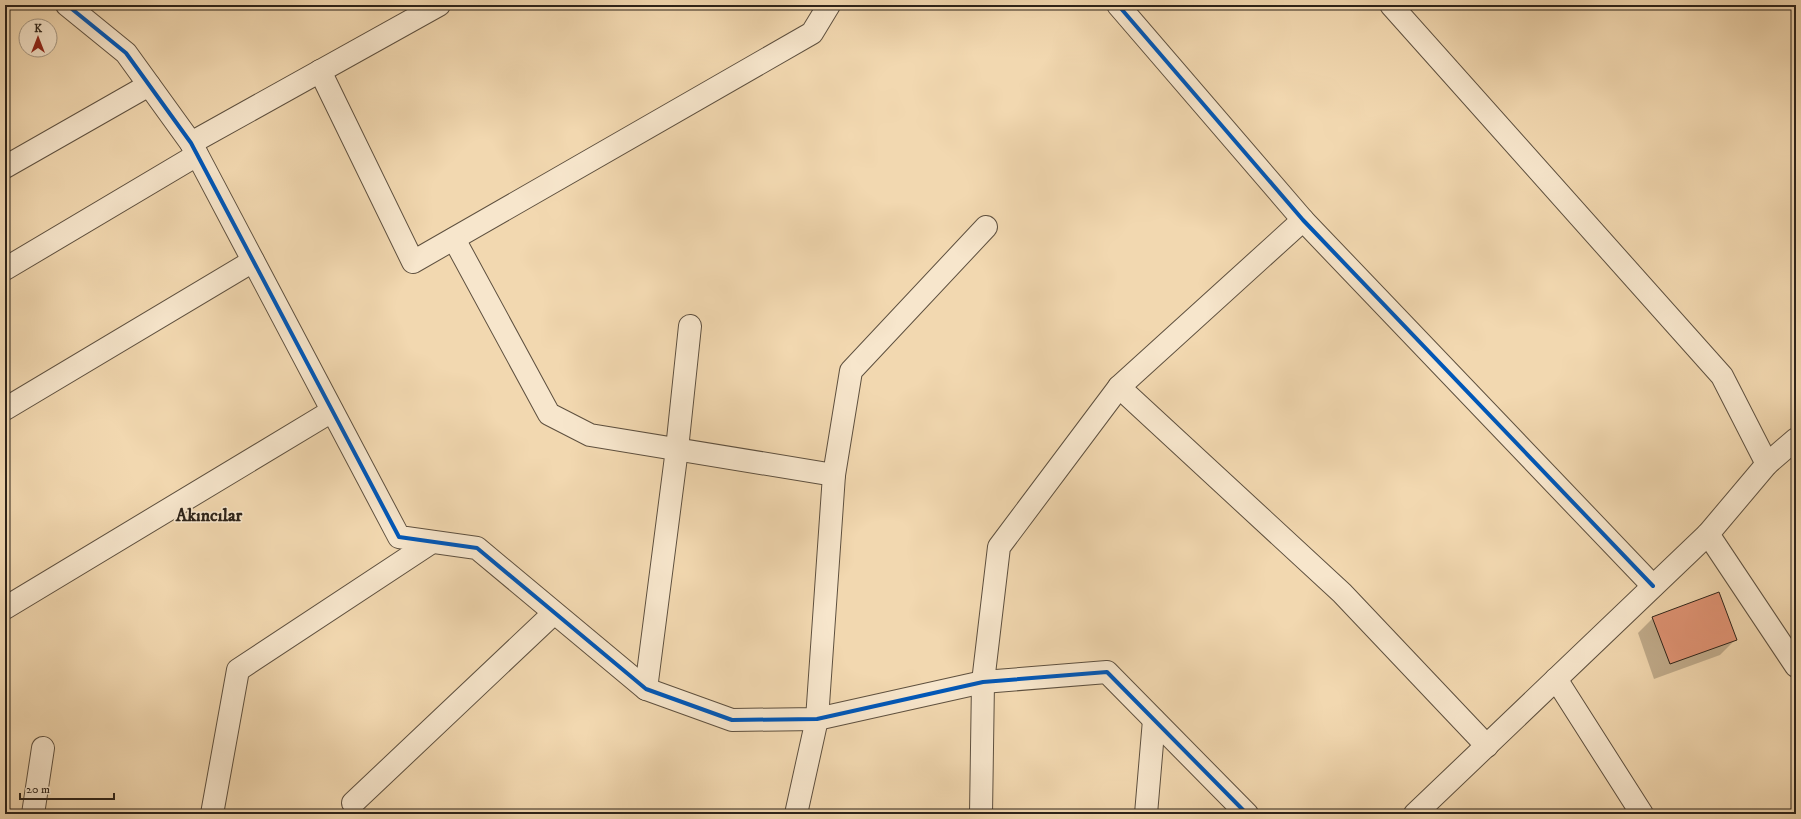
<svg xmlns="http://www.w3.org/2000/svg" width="1801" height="819" viewBox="0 0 1801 819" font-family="'IM FELL DW Pica',serif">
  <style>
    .shadow { fill: #0003 }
    .building { fill: #e19475; stroke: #2d2319 }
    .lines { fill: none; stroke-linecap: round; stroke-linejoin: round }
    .minor-casing { stroke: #5e503f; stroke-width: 24 }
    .minor { stroke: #f7e6cc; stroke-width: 22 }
    .cycleway-casing { stroke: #f7e6cc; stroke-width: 6 }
    .cycleway { stroke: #0057b8; stroke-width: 4 }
    .labels { text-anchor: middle; stroke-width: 3.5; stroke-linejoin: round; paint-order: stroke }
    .district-label { font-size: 18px; font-weight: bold; fill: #2d2319; stroke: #f7e6cc }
  </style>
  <rect width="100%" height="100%" fill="#f2d8b0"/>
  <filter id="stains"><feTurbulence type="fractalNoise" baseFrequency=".005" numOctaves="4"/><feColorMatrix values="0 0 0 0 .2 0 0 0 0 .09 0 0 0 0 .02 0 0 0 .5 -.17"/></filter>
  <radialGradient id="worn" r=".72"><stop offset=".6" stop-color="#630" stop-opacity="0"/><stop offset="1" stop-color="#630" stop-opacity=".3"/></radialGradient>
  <path class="shadow" d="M1653 618 1736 639 1720 655 1654 679 1638 633Z"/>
  <path class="building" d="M1719 592 1737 640 1670 664 1652 617Z"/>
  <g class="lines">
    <g class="minor-casing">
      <g id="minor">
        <path d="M67 5 126 53 191 143 399 537 477 548 646 689 732 720 817 719 983 682 1107 672 1247 814"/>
        <path d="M1118 5 1303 220 1653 586"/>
        <path d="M1391 5 1722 376 1767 464"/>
        <path d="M320 71 413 262 812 33 829 5"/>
        <path d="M191 143 439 5"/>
        <path d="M5 167 149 85"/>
        <path d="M454 239 549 414 590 435 834 475"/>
        <path d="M5 269 197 155"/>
        <path d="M1119 387 1342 593 1487 746"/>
        <path d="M5 409 253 261"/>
        <path d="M1708 534 1796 666"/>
        <path d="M5 608 332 411"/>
        <path d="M1556 679 1642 814"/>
        <path d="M646 689 677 449 690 326"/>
        <path d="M353 803 554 613"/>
        <path d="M33 814 43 748"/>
        <path d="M212 814 238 670 432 542"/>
        <path d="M796 814 817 719 834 475 851 371 986 227"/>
        <path d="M981 814 983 682 999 547 1119 387 1303 220"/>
        <path d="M1146 814 1154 720"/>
        <path d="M1415 814 1708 534 1767 464 1796 439"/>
      </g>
    </g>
    <use href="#minor" class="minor"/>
    <g class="cycleway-casing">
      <g id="cycleway">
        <path d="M67 5 126 53 191 143 399 537 477 548 646 689 732 720 817 719 983 682 1107 672 1247 814"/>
        <path d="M1118 5 1303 220 1653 586"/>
      </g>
    </g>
    <use href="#cycleway" class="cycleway"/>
  </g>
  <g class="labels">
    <g class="district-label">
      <text x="209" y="521">Akıncılar</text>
    </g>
  </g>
  <rect width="1801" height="819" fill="none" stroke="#f2d8b0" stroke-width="20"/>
  <rect x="6" y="6" width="1789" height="807" fill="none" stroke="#2d2319" stroke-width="2"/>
  <rect x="10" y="10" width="1781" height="799" fill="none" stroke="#2d2319"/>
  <g transform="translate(38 38)"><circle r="19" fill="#f7e6cc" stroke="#a69884"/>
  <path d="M0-3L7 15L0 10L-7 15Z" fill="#8f2418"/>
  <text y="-6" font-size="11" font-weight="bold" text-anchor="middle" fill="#2d2319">K</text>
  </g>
  <path d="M20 793v6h94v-6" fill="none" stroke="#2d2319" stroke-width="2"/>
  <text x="26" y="793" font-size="12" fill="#2d2319" stroke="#f7e6cc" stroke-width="3" paint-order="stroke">20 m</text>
  <rect width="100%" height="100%" filter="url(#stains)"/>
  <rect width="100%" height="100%" fill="url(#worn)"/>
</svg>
